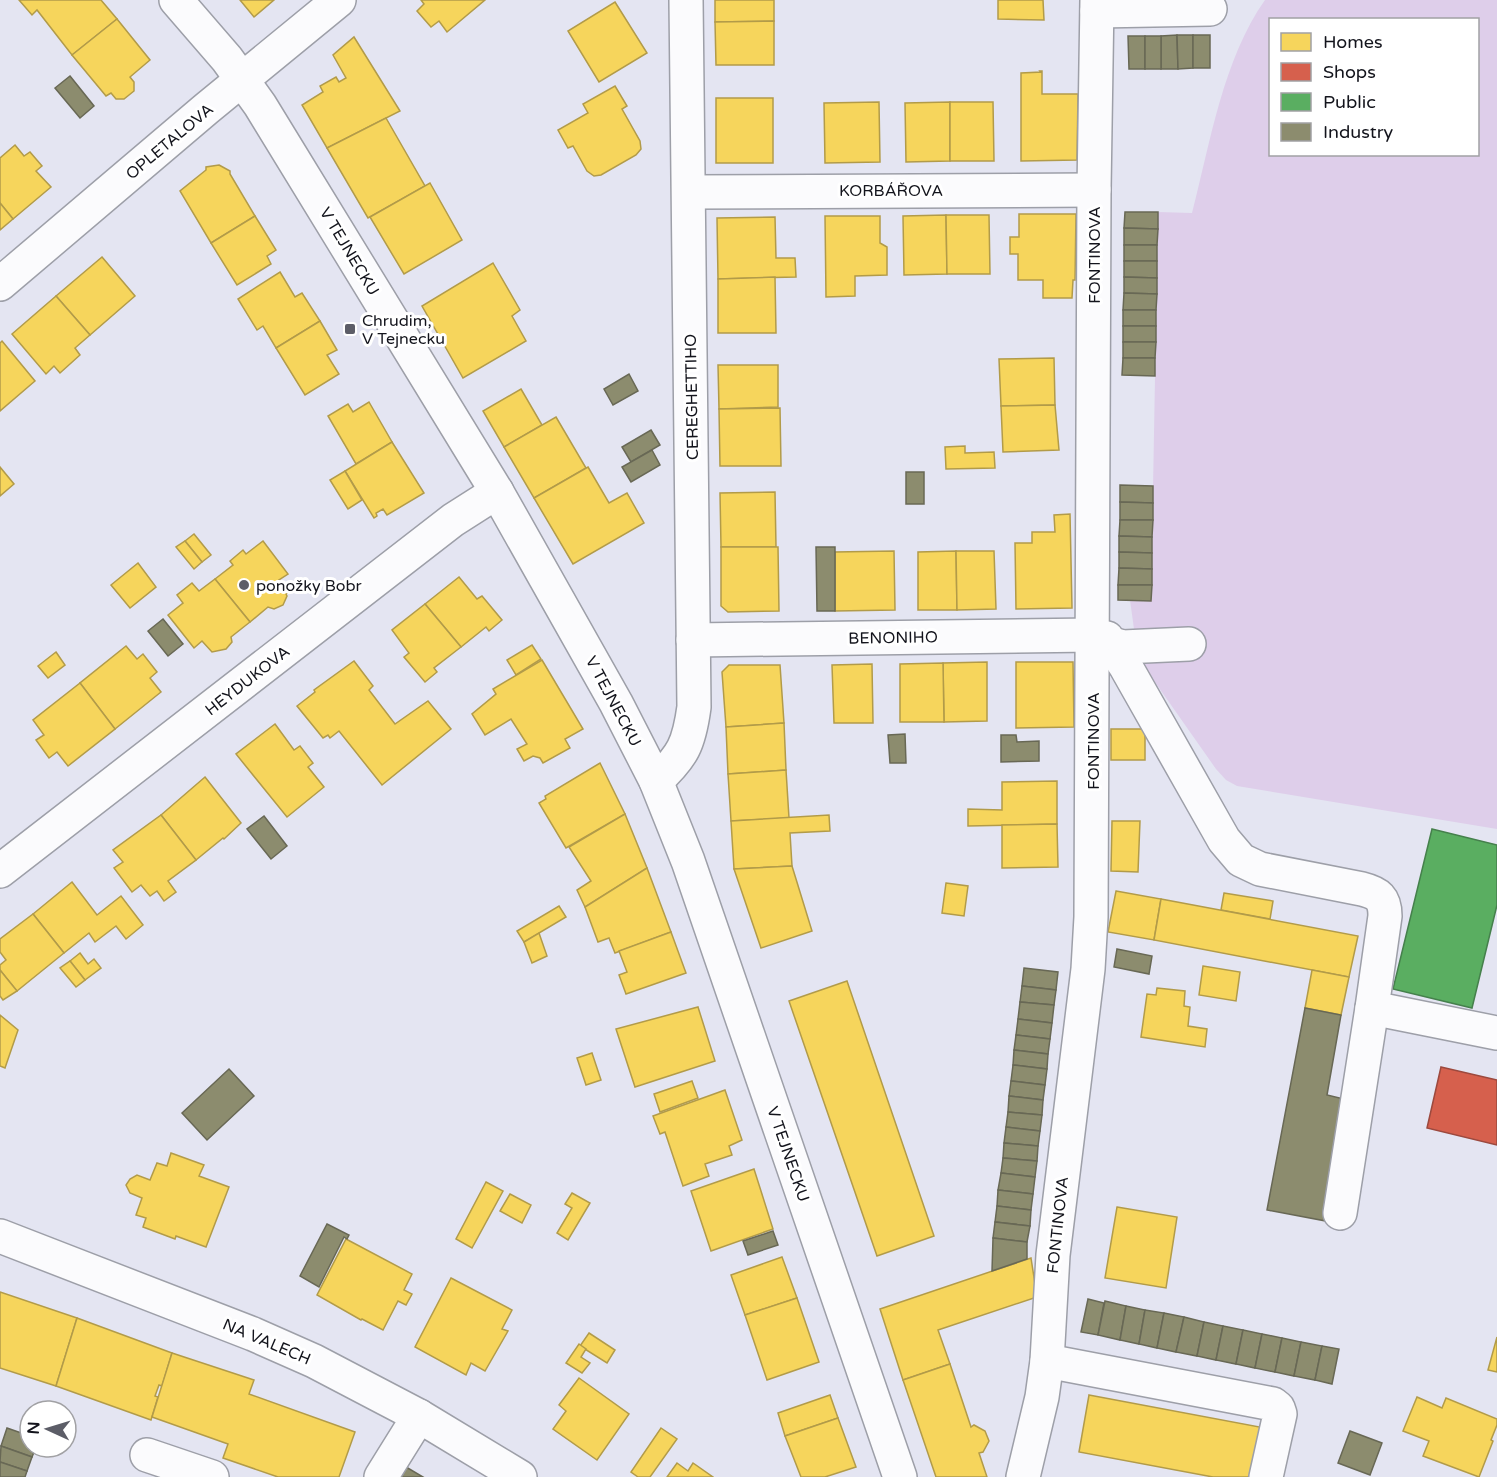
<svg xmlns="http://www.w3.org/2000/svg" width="1497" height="1477" viewBox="0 0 1497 1477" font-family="'Varela Round',sans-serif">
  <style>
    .green { fill: #deceea; fill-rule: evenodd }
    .homes { fill: #f6d55c; stroke: #b29b49; stroke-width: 1.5 }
    .shops { fill: #d6604d; stroke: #9c493e; stroke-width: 1.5 }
    .public { fill: #5aae61; stroke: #45804c; stroke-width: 1.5 }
    .industry { fill: #8c8c6e; stroke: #686855; stroke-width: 1.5 }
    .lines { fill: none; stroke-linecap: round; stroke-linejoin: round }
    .minor-casing { stroke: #9d9fa8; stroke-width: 36 }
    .minor { stroke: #fbfbfd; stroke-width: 33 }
    .poi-dot { fill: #5c5d67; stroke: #fff; stroke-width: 2 }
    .labels { text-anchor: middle; stroke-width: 6; stroke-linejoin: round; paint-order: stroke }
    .street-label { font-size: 16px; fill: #13141c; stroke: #fff }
    .poi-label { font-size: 16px; fill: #13141c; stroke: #fff; text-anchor: start }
  </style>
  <rect width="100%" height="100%" fill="#e4e5f2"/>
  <path class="green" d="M1265 0H1497V829L1237 786 1226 780 1216 769 1138 658 1130 600H1151L1158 212 1192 213C1210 144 1223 59 1265 0ZM1270 20H1478V154H1270Z"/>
  <g class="homes">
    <path d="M19 0H101L117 19 72 55 37 10 32 15Z"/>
    <path d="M240 0H274L254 17Z"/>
    <path d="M421 0H485L447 32 439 21 431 27 417 11 424 4Z"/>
    <path d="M715 0H774V21L715 22Z"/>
    <path d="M998 0H1043L1044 20 998 19Z"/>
    <path d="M615 2 647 53 599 82 568 31Z"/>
    <path d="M117 19 150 60 130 77 134 82V91L124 99H116L111 93 106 96 72 55Z"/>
    <path d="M774 21V65H716L715 22Z"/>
    <path d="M354 37 400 111 327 148 302 105 323 92 320 86 336 77 339 82 346 78 333 55Z"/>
    <path d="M1040 71H1042V94H1078L1077 160 1021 161V73L1041 72Z"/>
    <path d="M615 86 627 106 622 109 640 141 641 149 636 155 601 175 594 176 587 171 573 146 568 148 558 130 588 113 583 104Z"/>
    <rect x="716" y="98" width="57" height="65"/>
    <path d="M879 102 880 162 825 163 824 103Z"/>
    <path d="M950 102V161L906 162 905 103Z"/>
    <path d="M950 102H993L994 161H950Z"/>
    <path d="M386 118 425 186 368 218 327 148Z"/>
    <path d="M15 145 24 156 30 152 42 166 36 171 51 187 13 219 0 203V158Z"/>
    <path d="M219 165 230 171V174L255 216 211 243 180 191 206 170V167Z"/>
    <path d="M430 183 462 240 404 274 370 217Z"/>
    <path d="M0 203 13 219 0 230Z"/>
    <path d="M1019 214H1076L1075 280H1073L1072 298H1043V280H1018V254H1010V237H1019Z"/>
    <path d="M946 215 947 274 904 275 903 216Z"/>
    <path d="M946 215H989L990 274H947Z"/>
    <path d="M255 216 276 250 267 256 271 264 237 285 211 243Z"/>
    <path d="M825 216H880V243L887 247V275L855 276V296L826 297Z"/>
    <path d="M775 217 776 258H795L796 277 718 279 717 218Z"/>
    <path d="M102 257 135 296 90 335 56 296Z"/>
    <path d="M493 263 520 310 512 316 526 341 463 378 422 306Z"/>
    <path d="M280 272 295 297 302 293 320 321 276 348 263 326 257 330 238 299Z"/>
    <path d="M775 277 776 333H718V279Z"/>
    <path d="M56 296 90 335 75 348 80 355 60 373 54 366 46 374 12 334Z"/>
    <path d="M320 321 337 350 327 355 339 374 305 395 276 348Z"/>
    <path d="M2 341 35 381 0 411V343Z"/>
    <path d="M1054 358 1055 405 1001 406 999 359Z"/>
    <path d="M718 365H778V407L719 409Z"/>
    <path d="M521 389 542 425 504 447 483 411Z"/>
    <path d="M369 402 392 442 356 464 328 416 348 404 353 412Z"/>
    <path d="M1055 405 1059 450 1003 452 1001 406Z"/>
    <path d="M780 408 781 466H720L719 409Z"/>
    <path d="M556 417 586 468 534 498 504 447Z"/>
    <path d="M392 442 424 493 387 515 383 509 376 513 377 516 374 518 345 471Z"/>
    <path d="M965 446V453L994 452 995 468 946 469 945 447Z"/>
    <path d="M0 467 14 484 0 496Z"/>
    <path d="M588 467 609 503 627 493 644 523 573 564 534 498Z"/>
    <path d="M345 471 362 500 348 509 330 480Z"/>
    <path d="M775 492 776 547H721L720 493Z"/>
    <path d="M1070 514 1072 608 1016 609 1015 543H1032V532H1055L1054 515Z"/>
    <path d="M194 534 211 555 202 562 185 541Z"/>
    <path d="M185 541 202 562 194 569 176 547Z"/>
    <path d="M263 541 288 574 279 580 289 592 286 594 287 596 283 605 274 609 268 607 250 622 215 579 233 565 230 561 243 550 246 554Z"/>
    <path d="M721 547H778L779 611 728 612 721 606Z"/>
    <path d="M894 551 895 610 835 611V552Z"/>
    <path d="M956 551 957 610H918V552Z"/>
    <path d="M956 551H994L996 609 957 610Z"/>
    <path d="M138 563 156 587 130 608 111 585Z"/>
    <path d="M459 577 477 599 482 596 502 620 489 631 486 627 461 647 425 604Z"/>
    <path d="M215 579 250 622 231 637 232 642 226 649 212 652 202 641 194 648 168 615 183 603 177 595 192 583 199 591Z"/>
    <path d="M425 604 461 647 434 668 437 672 425 682 404 657 409 653 392 630Z"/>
    <path d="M532 645 541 659 516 675 507 660Z"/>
    <path d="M126 646 137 659 143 654 157 672 150 678 161 692 115 729 80 683Z"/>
    <path d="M56 652 65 665 48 678 38 666Z"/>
    <path d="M542 660 583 729 565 739 570 748 543 763 540 758 533 756 524 761 517 749 527 744 511 719 485 735 472 714 496 694 493 689Z"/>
    <path d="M354 661 373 686 369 690 395 724 428 701 451 729 382 785 339 731 330 738 328 735 323 738 297 706 315 692 314 690Z"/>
    <path d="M987 662V721L944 722 943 663Z"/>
    <path d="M1016 662H1073L1074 727 1016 728Z"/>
    <path d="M943 663 944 722H900V664Z"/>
    <path d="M872 664 873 723H834L832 665Z"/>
    <path d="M729 665H780L784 723 726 727 722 672Z"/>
    <path d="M80 683 115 729 68 766 57 752 49 758 36 740 44 735 33 720Z"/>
    <path d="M784 723 786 770 728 774 726 727Z"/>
    <path d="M275 724 294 750 300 746 313 763 308 767 324 787 287 817 236 754Z"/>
    <rect x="1111" y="729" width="34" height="31"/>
    <path d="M600 763 625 814 566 848 539 803 546 799 545 796Z"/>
    <path d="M786 770 789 818 731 821 728 774Z"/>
    <path d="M205 777 241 823 224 839 223 838 196 860 161 815Z"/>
    <path d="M1057 781V824L968 826V809L1002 810V782Z"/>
    <path d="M625 814 647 868 585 907 577 890 591 881 569 847Z"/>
    <path d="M161 815 196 860 168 881 176 892 164 901 157 891 150 896 141 885 132 892 114 868 123 862 113 850Z"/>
    <path d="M829 815 830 831 790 833 792 866 734 869 731 821Z"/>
    <path d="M1112 821H1140L1138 872 1111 871Z"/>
    <path d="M1057 824 1058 867 1002 868V825Z"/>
    <path d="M792 866 812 931 761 948 734 869Z"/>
    <path d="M647 868 671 932 615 953 609 938 598 942 585 907Z"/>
    <path d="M72 882 97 915 121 896 143 925 126 939 116 926 95 942 89 933 64 953 33 914Z"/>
    <path d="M946 883 968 886 964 916 942 913Z"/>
    <path d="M1116 891 1161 899 1154 940 1108 932Z"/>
    <path d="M1224 893 1273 901 1270 919 1221 910Z"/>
    <path d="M1161 899 1358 936 1349 977 1154 940Z"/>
    <path d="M559 906 566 917 524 942 517 931Z"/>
    <path d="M33 914 64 953 17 991 0 970V965L6 960 0 952V939Z"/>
    <path d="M671 932 686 973 626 994 619 975 627 972 619 951Z"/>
    <path d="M539 933 547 956 532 963 524 942Z"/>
    <path d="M80 953 88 964 94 959 101 968 85 980 70 961Z"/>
    <path d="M70 961 85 980 76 987 60 968Z"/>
    <path d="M1203 966 1240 972 1236 1001 1199 995Z"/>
    <path d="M0 970 17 991 3 1000 0 996Z"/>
    <path d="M1312 970 1349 977 1341 1015 1305 1008Z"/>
    <path d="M847 981 934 1236 877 1256 789 1001Z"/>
    <path d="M1157 988 1185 991 1184 1006 1190 1007 1188 1026 1207 1029 1205 1047 1141 1037 1147 994 1156 995Z"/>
    <path d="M698 1007 715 1061 635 1087 616 1029Z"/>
    <path d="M0 1015 18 1030 5 1068 0 1066Z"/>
    <path d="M592 1053 601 1080 586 1085 577 1058Z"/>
    <path d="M692 1081 698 1098 660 1112 654 1094Z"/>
    <path d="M725 1090 742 1140 729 1146 732 1155 705 1164 709 1176 683 1186 665 1132 660 1134 653 1116Z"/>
    <path d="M171 1153 204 1165 199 1176 229 1187 206 1247 176 1236 175 1239 143 1227 146 1218 136 1215 142 1198 130 1193 126 1185 130 1179 137 1175 150 1180 157 1163 167 1166Z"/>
    <path d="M754 1169 773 1229 711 1251 691 1191Z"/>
    <path d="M486 1182 503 1191 472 1248 456 1239Z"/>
    <path d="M572 1193 590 1203 568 1240 557 1233 572 1208 565 1204Z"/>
    <path d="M510 1194 531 1205 522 1223 500 1211Z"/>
    <path d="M1117 1207 1177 1217 1166 1288 1105 1278Z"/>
    <path d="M346 1239 412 1274 404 1290 412 1294 406 1305 398 1301 383 1330 362 1319 361 1320 317 1295Z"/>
    <path d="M782 1257 797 1298 745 1315 731 1275Z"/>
    <path d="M1031 1258 1037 1297 938 1330 950 1364 903 1380 880 1309Z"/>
    <path d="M451 1278 512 1310 502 1329 508 1331 485 1371 471 1363 466 1375 415 1347Z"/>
    <path d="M0 1292 77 1318 56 1386 0 1368Z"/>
    <path d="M797 1298 819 1362 767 1380 745 1315Z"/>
    <path d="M77 1318 172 1353 162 1386 159 1385 155 1396 158 1397 151 1420 56 1386Z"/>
    <path d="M589 1333 615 1350 607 1363 580 1346Z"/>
    <path d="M1497 1337V1372L1488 1370Z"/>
    <path d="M579 1344 586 1349 581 1357 590 1363 582 1373 566 1363Z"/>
    <path d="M172 1353 254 1380 249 1394 355 1432 339 1477H278L223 1458 228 1444 152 1417Z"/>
    <path d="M950 1364 971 1427 974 1425 985 1431 989 1441 983 1452 979 1453 987 1477H936L903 1380Z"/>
    <path d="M579 1378 629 1414 597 1460 553 1429 566 1411 559 1405Z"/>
    <path d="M830 1395 838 1418 785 1436 778 1413Z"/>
    <path d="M1089 1395 1265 1428 1256 1477H1213L1079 1452Z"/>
    <path d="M1417 1397 1442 1408 1446 1398 1497 1419V1425L1491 1440 1493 1441 1479 1477 1423 1456 1429 1441 1403 1431Z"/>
    <path d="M838 1418 856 1467 825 1477H801L785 1436Z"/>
    <path d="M661 1428 677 1439 650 1477H638L631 1472Z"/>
    <path d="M677 1463 688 1471 693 1463 713 1477H667Z"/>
  </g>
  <path class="shops" d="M1441 1067 1497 1080V1145L1427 1128Z"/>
  <path class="public" d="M1432 829 1497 845V905L1472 1008 1393 989Z"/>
  <g class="industry">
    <path d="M1177 35 1178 69H1161V36Z"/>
    <path d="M1177 35H1193V68L1178 69Z"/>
    <rect x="1193" y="35" width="17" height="33"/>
    <path d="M1128 36H1145V69H1129Z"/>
    <rect x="1145" y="36" width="16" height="33"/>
    <path d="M70 76 94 106 80 118 55 88Z"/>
    <path d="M1125 212H1158V229L1124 228Z"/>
    <path d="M1124 228 1158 229 1157 245H1124Z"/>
    <rect x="1124" y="245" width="33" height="16"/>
    <path d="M1124 261H1157V278L1124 277Z"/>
    <path d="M1124 277 1157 278V294L1124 293Z"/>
    <path d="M1124 293 1157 294 1156 310H1123Z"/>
    <rect x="1123" y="310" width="33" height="16"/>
    <rect x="1123" y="326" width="33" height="16"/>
    <path d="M1123 342H1156L1155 358H1123Z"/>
    <path d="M1123 358H1155V376L1122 375Z"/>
    <path d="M629 374 638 391 613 405 604 389Z"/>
    <path d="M651 430 660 445 631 462 622 447Z"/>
    <path d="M652 450 660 465 631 482 622 467Z"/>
    <rect x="906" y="472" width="18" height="32"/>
    <path d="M1120 485 1153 486V503L1120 502Z"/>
    <path d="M1120 502 1153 503V520H1120Z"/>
    <path d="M1120 520H1153L1152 537 1119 536Z"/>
    <path d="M1119 536 1152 537V553L1119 552Z"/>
    <path d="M816 547H835V611H817Z"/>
    <path d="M1119 552 1152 553V569L1119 568Z"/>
    <path d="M1119 568 1152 569V585H1118Z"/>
    <path d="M1118 585H1152L1151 601 1118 600Z"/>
    <path d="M163 619 183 644 168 656 148 631Z"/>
    <path d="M905 734 906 763H890L888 735Z"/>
    <path d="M1001 735H1016L1017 742 1039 741V761L1001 762Z"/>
    <path d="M264 816 287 846 271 859 247 829Z"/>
    <path d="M1117 949 1152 956 1149 974 1114 967Z"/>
    <path d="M1024 968 1058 972 1056 990 1022 986Z"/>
    <path d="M1022 986 1056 990 1054 1005 1020 1002Z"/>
    <path d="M1020 1002 1054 1005 1052 1023 1018 1019Z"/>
    <path d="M1305 1008 1341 1015 1327 1095 1348 1100 1326 1221 1267 1210Z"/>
    <path d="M1018 1019 1052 1023 1050 1039 1016 1035Z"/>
    <path d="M1016 1035 1050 1039 1048 1054 1014 1050Z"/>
    <path d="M1014 1050 1048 1054 1047 1069 1013 1065Z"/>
    <path d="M1013 1065 1047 1069 1045 1085 1011 1081Z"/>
    <path d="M229 1069 254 1096 207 1140 182 1113Z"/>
    <path d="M1011 1081 1045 1085 1043 1100 1009 1096Z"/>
    <path d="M1009 1096 1043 1100 1042 1115 1008 1112Z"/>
    <path d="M1008 1112 1042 1115 1040 1131 1006 1127Z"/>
    <path d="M1006 1127 1040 1131 1038 1146 1004 1143Z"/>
    <path d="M1004 1143 1038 1146 1037 1161 1003 1158Z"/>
    <path d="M1003 1158 1037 1161 1035 1177 1001 1173Z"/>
    <path d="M1001 1173 1035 1177 1033 1194 998 1190Z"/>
    <path d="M998 1190 1033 1194 1031 1210 997 1206Z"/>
    <path d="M997 1206 1031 1210 1030 1226 995 1222Z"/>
    <path d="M995 1222 1030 1226 1027 1242 993 1238Z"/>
    <path d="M327 1224 349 1235 347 1239 344 1237 319 1287 300 1276Z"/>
    <path d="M773 1231 778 1245 748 1255 743 1241Z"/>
    <path d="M993 1238 1027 1242V1259L992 1271Z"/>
    <path d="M1088 1299 1104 1303 1098 1335 1081 1332Z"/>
    <path d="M1105 1301 1126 1306 1120 1340 1098 1335Z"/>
    <path d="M1126 1306 1145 1310 1139 1344 1120 1340Z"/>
    <path d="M1145 1310 1164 1313 1157 1348 1139 1344Z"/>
    <path d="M1164 1313 1184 1317 1176 1352 1157 1348Z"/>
    <path d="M1184 1317 1204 1322 1197 1356 1176 1352Z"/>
    <path d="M1204 1322 1223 1326 1216 1360 1197 1356Z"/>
    <path d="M1223 1326 1243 1330 1236 1364 1216 1360Z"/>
    <path d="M1243 1330 1262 1334 1255 1368 1236 1364Z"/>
    <path d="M1262 1334 1282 1338 1275 1372 1255 1368Z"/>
    <path d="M1282 1338 1301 1342 1294 1376 1275 1372Z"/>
    <path d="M1301 1342 1322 1346 1315 1380 1294 1376Z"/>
    <path d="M1322 1346 1339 1349 1332 1384 1315 1380Z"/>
    <path d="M7 1428 30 1436V1447H36L32 1457 1 1446Z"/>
    <path d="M1350 1431 1382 1443 1370 1475 1338 1463Z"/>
    <path d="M1 1446 32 1457 27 1471 0 1462Z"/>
    <path d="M0 1462 27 1471 25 1477H0Z"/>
    <path d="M406 1467 423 1477H400Z"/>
  </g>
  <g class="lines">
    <g class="minor-casing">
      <g id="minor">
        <path d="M176 0 227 59 260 105 497 492 616 703 656 781 688 861 900 1477"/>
        <path d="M1097 11 1210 9"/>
        <path d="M689 192 1094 190"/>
        <path d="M0 284 206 109 339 0"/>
        <path d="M693 640 1094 635 1107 638 1126 667 1224 840 1241 860 1260 869 1362 889C1378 893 1385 898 1385 916L1372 1008 1497 1033"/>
        <path d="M1112 644 1123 647 1189 644"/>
        <path d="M656 781C683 756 689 744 694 707L686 0"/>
        <path d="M0 871 453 520 497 492"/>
        <path d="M1340 1213 1372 1008"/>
        <path d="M0 1236 253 1334 314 1361 419 1416 520 1477"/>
        <path d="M1047 1361 1273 1404 1278 1408 1280 1414 1266 1477"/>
        <path d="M147 1455 212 1477"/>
        <path d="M381 1477 419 1416"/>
        <path d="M1023 1477 1042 1397 1047 1361 1053 1255 1088 969 1091 917 1094 190 1097 0"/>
      </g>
    </g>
    <use href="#minor" class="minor"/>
  </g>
  <g class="poi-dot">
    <rect x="344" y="323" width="12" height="12" rx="3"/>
    <circle cx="244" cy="585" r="6"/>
  </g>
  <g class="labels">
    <g class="street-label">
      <text transform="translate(169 141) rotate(-40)" y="6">OPLETALOVA</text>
      <text x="891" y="196">KORBÁŘOVA</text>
      <text transform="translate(350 251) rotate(59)" y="6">V TEJNECKU</text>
      <text transform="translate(1094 255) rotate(-90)" y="6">FONTINOVA</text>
      <text transform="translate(691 397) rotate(-91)" y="6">CEREGHETTIHO</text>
      <text transform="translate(893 637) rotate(-1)" y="6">BENONIHO</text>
      <text transform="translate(247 680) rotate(-38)" y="6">HEYDUKOVA</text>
      <text transform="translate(614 701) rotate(62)" y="6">V TEJNECKU</text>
      <text transform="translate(1093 741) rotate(-90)" y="6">FONTINOVA</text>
      <text transform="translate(789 1154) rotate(71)" y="6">V TEJNECKU</text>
      <text transform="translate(1057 1225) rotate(-84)" y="6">FONTINOVA</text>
      <text transform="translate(267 1341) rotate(23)" y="6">NA VALECH</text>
    </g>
    <g class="poi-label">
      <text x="362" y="326">Chrudim,<tspan x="362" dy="18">V Tejnecku</tspan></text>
      <text x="256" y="591">ponožky Bobr</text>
    </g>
  </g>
  <rect x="1269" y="18" width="210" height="138" fill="#ffffff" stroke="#a1a1a4" stroke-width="1.5"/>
  <rect x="1281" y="33" width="30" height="18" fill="#f6d55c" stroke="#a1a1a4" stroke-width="1.5"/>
  <text x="1323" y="48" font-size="18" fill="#13141c">Homes</text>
  <rect x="1281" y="63" width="30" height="18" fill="#d6604d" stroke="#a1a1a4" stroke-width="1.5"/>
  <text x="1323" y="78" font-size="18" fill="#13141c">Shops</text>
  <rect x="1281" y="93" width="30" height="18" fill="#5aae61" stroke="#a1a1a4" stroke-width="1.5"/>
  <text x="1323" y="108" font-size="18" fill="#13141c">Public</text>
  <rect x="1281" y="123" width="30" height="18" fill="#8c8c6e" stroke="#a1a1a4" stroke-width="1.5"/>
  <text x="1323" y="138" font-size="18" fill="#13141c">Industry</text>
  <g transform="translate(48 1429) rotate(274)"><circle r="28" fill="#ffffff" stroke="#a1a1a4" stroke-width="1.5"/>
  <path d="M0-4.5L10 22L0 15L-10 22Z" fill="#5c5d67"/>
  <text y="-9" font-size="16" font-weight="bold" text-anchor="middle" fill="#13141c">N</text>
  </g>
</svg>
